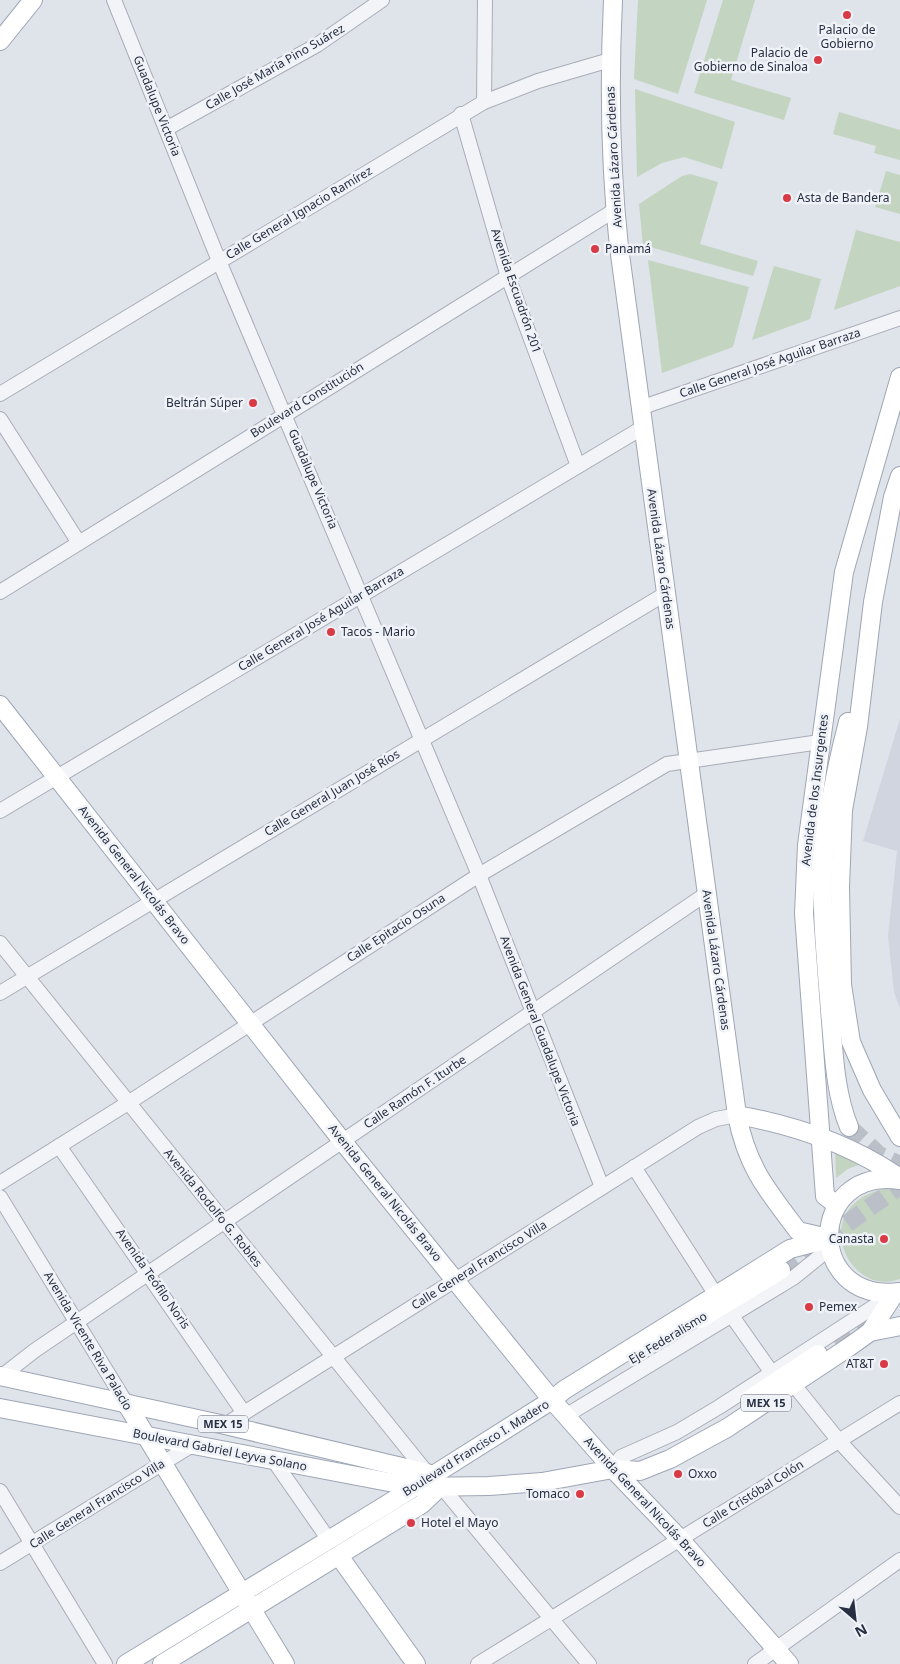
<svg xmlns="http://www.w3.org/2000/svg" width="900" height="1664" viewBox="0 0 900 1664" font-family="'Noto Sans',sans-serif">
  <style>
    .built { fill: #d1d5df }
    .green { fill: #c3d4c0 }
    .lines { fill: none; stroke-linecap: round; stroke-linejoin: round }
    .major-tunnel { stroke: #babfc8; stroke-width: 18; stroke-dasharray: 18 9; stroke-linecap: butt }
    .minor-casing { stroke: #a8adb8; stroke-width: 16 }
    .major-casing { stroke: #9ea6b6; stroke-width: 20 }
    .minor { stroke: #f3f4f8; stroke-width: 14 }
    .major { stroke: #fff; stroke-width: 18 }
    .poi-dot { fill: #d83b46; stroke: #eff2f7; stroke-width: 2 }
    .labels { text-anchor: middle; stroke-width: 5; stroke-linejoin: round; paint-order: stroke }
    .shield { fill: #eff2f7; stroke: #636a78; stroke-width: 1 }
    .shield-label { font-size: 11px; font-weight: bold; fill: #272f42 }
    .poi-label { font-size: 12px; fill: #272f42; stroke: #eff2f7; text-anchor: start }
    .street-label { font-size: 12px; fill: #272f42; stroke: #eff2f7 }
  </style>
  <rect width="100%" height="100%" fill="#dfe3ea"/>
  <path class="built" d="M900 719V1008L894 992 888 936 897 851 863 841Z"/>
  <g class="green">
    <path d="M638 0H707L678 94 634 79Z"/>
    <path d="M723 0H755L731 80 791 98 784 120 694 93Z"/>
    <path d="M635 89 735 122 722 169 684 157 662 163 637 177Z"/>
    <path d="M839 112 900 130V160L874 153 876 146 833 134Z"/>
    <path d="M886 171 900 175V214L875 207Z"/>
    <path d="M690 174 718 182 700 244 758 261 753 276 643 245 639 204 682 176Z"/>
    <path d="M856 230 900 242V286L834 310Z"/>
    <path d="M648 260 749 287 733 347 662 373Z"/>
    <path d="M774 266 821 279 810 319 752 340Z"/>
    <path d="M835 1150 868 1161 848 1169 836 1178Z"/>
    <path d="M885 1189 900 1190V1279C846 1299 807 1204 885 1189Z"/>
  </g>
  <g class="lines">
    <g class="major-tunnel">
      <path d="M849 1127 879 1155 900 1165"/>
      <path d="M781 1270 900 1186"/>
      <path d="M835 1343 886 1307"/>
    </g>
    <g class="minor-casing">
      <g id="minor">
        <path d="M114 0 219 261 479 875 602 1187"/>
        <path d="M484 102 485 0"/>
        <path d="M461 114 508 277 578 466"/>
        <path d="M166 129 317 45 382 0"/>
        <path d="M0 394 484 102 538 81 610 60"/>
        <path d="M640 408 900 318"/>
        <path d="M0 419 79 543"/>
        <path d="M0 592 615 210"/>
        <path d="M0 811 642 428"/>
        <path d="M0 943 427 1473"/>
        <path d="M0 993 665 594"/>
        <path d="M59 1146 244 1413"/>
        <path d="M634 1167 716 1295"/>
        <path d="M0 1183 128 1103 479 875 667 764 820 742"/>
        <path d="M0 1197 126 1403"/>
        <path d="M732 1316 772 1373"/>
        <path d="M2 1376 34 1351 706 894"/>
        <path d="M794 1385 839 1441 900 1507"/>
        <path d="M567 1415 793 1278 829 1249"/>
        <path d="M225 1425 698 1127 716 1119 737 1115"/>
        <path d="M274 1461 329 1540"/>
        <path d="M613 1469 621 1457 677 1432 719 1407 892 1295"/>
        <path d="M441 1486 589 1664"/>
        <path d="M0 1491 105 1664"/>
        <path d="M0 1563 194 1444"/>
        <path d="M478 1664 900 1403"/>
        <path d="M755 1664 900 1560"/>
      </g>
    </g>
    <g class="major-casing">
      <g id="major">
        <path d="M613 0C609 83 610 164 619 247L737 1115C747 1167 767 1190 798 1231L828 1238"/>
        <path d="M0 41 33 0"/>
        <path d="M900 476 893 497 873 602 858 727 843 810 840 887 842 985 851 1042 872 1090 900 1137"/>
        <path d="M0 705 343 1142 552 1400 613 1469 680 1539 789 1664"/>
        <path d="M848 722C837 764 828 809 824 852 820 904 826 959 830 1011 834 1051 834 1090 849 1127"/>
        <path d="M737 1115C794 1125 852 1145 900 1178"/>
        <path d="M900 1180C807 1166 804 1304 900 1292"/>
        <path d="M837 1205 825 1196 804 914 807 845 844 572 900 377"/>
        <path d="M700 1319 781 1270"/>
        <path d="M870 1332 900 1326"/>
        <path d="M0 1376 225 1425 427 1473 437 1482"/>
        <path d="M750 1399 818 1354"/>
        <path d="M126 1403 285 1664"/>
        <path d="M0 1408 415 1487 489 1486 542 1482 613 1469 640 1471 670 1459 727 1428 849 1347 870 1332 895 1293"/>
        <path d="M339 1556 416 1664"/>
        <path d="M126 1664 386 1505 552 1400 564 1390 790 1249 828 1239"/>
        <path d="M162 1664 422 1504 441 1486"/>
      </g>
    </g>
    <use href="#minor" class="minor"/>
    <use href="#major" class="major"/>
  </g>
  <g class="poi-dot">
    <circle cx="847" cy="15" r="5"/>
    <circle cx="818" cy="60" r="5"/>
    <circle cx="787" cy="198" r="5"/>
    <circle cx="595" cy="249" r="5"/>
    <circle cx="253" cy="403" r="5"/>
    <circle cx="331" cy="632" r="5"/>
    <circle cx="884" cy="1239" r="5"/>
    <circle cx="809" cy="1307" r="5"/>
    <circle cx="884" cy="1364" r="5"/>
    <circle cx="678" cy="1474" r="5"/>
    <circle cx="580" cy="1494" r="5"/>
    <circle cx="411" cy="1523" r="5"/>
  </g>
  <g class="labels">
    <g class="shield">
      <rect x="741" y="1394.5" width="50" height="17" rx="4"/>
      <rect x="198" y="1415.5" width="50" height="17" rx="4"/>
    </g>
    <g class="shield-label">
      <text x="766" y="1407">MEX 15</text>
      <text x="223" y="1428">MEX 15</text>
    </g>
    <g class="poi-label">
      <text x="847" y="34" text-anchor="middle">Palacio de<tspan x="847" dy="14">Gobierno</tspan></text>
      <text x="808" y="57" text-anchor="end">Palacio de<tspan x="808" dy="14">Gobierno de Sinaloa</tspan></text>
      <text x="797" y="202">Asta de Bandera</text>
      <text x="605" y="253">Panamá</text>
      <text x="243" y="407" text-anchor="end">Beltrán Súper</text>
      <text x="341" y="636">Tacos - Mario</text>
      <text x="874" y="1243" text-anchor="end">Canasta</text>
      <text x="819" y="1311">Pemex</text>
      <text x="874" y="1368" text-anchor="end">AT&amp;T</text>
      <text x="688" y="1478">Oxxo</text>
      <text x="570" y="1498" text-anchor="end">Tomaco</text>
      <text x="421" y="1527">Hotel el Mayo</text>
    </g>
    <g class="street-label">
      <text transform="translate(275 67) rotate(-30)" y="4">Calle José María Pino Suárez</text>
      <text transform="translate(157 106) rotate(68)" y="4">Guadalupe Victoria</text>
      <text transform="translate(614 157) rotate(-93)" y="4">Avenida Lázaro Cárdenas</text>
      <text transform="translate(299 213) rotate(-31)" y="4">Calle General Ignacio Ramírez</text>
      <text transform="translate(516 291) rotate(71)" y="4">Avenida Escuadrón 201</text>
      <text transform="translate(770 363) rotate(-19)" y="4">Calle General José Aguilar Barraza</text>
      <text transform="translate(307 400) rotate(-32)" y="4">Boulevard Constitución</text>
      <text transform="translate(313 479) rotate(67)" y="4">Guadalupe Victoria</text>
      <text transform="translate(661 559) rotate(82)" y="4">Avenida Lázaro Cárdenas</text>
      <text transform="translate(321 619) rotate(-31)" y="4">Calle General José Aguilar Barraza</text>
      <text transform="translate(815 790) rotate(-83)" y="4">Avenida de los Insurgentes</text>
      <text transform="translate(332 793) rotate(-31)" y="4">Calle General Juan José Ríos</text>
      <text transform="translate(134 875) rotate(52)" y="4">Avenida General Nicolás Bravo</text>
      <text transform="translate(396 928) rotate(-33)" y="4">Calle Epitacio Osuna</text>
      <text transform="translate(716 960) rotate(82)" y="4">Avenida Lázaro Cárdenas</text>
      <text transform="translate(540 1031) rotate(69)" y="4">Avenida General Guadalupe Victoria</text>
      <text transform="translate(415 1092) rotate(-34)" y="4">Calle Ramón F. Iturbe</text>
      <text transform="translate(385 1193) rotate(51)" y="4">Avenida General Nicolás Bravo</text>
      <text transform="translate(213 1208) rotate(51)" y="4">Avenida Rodolfo G. Robles</text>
      <text transform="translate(479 1265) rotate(-32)" y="4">Calle General Francisco Villa</text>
      <text transform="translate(153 1279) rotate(55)" y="4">Avenida Teófilo Noris</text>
      <text transform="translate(668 1338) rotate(-31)" y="4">Eje Federalismo</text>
      <text transform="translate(88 1341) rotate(59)" y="4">Avenida Vicente Riva Palacio</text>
      <text transform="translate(476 1448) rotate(-32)" y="4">Boulevard Francisco I. Madero</text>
      <text transform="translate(220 1450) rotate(11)" y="4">Boulevard Gabriel Leyva Solano</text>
      <text transform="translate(753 1494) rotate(-32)" y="4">Calle Cristóbal Colón</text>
      <text transform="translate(645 1502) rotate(47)" y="4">Avenida General Nicolás Bravo</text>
      <text transform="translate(97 1504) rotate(-32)" y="4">Calle General Francisco Villa</text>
    </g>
  </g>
  <g transform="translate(855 1619) rotate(152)" stroke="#eff2f7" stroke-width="4" paint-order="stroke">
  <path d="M0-4L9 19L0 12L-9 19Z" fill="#272f42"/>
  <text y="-8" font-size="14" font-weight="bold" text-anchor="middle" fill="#272f42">N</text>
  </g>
</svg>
